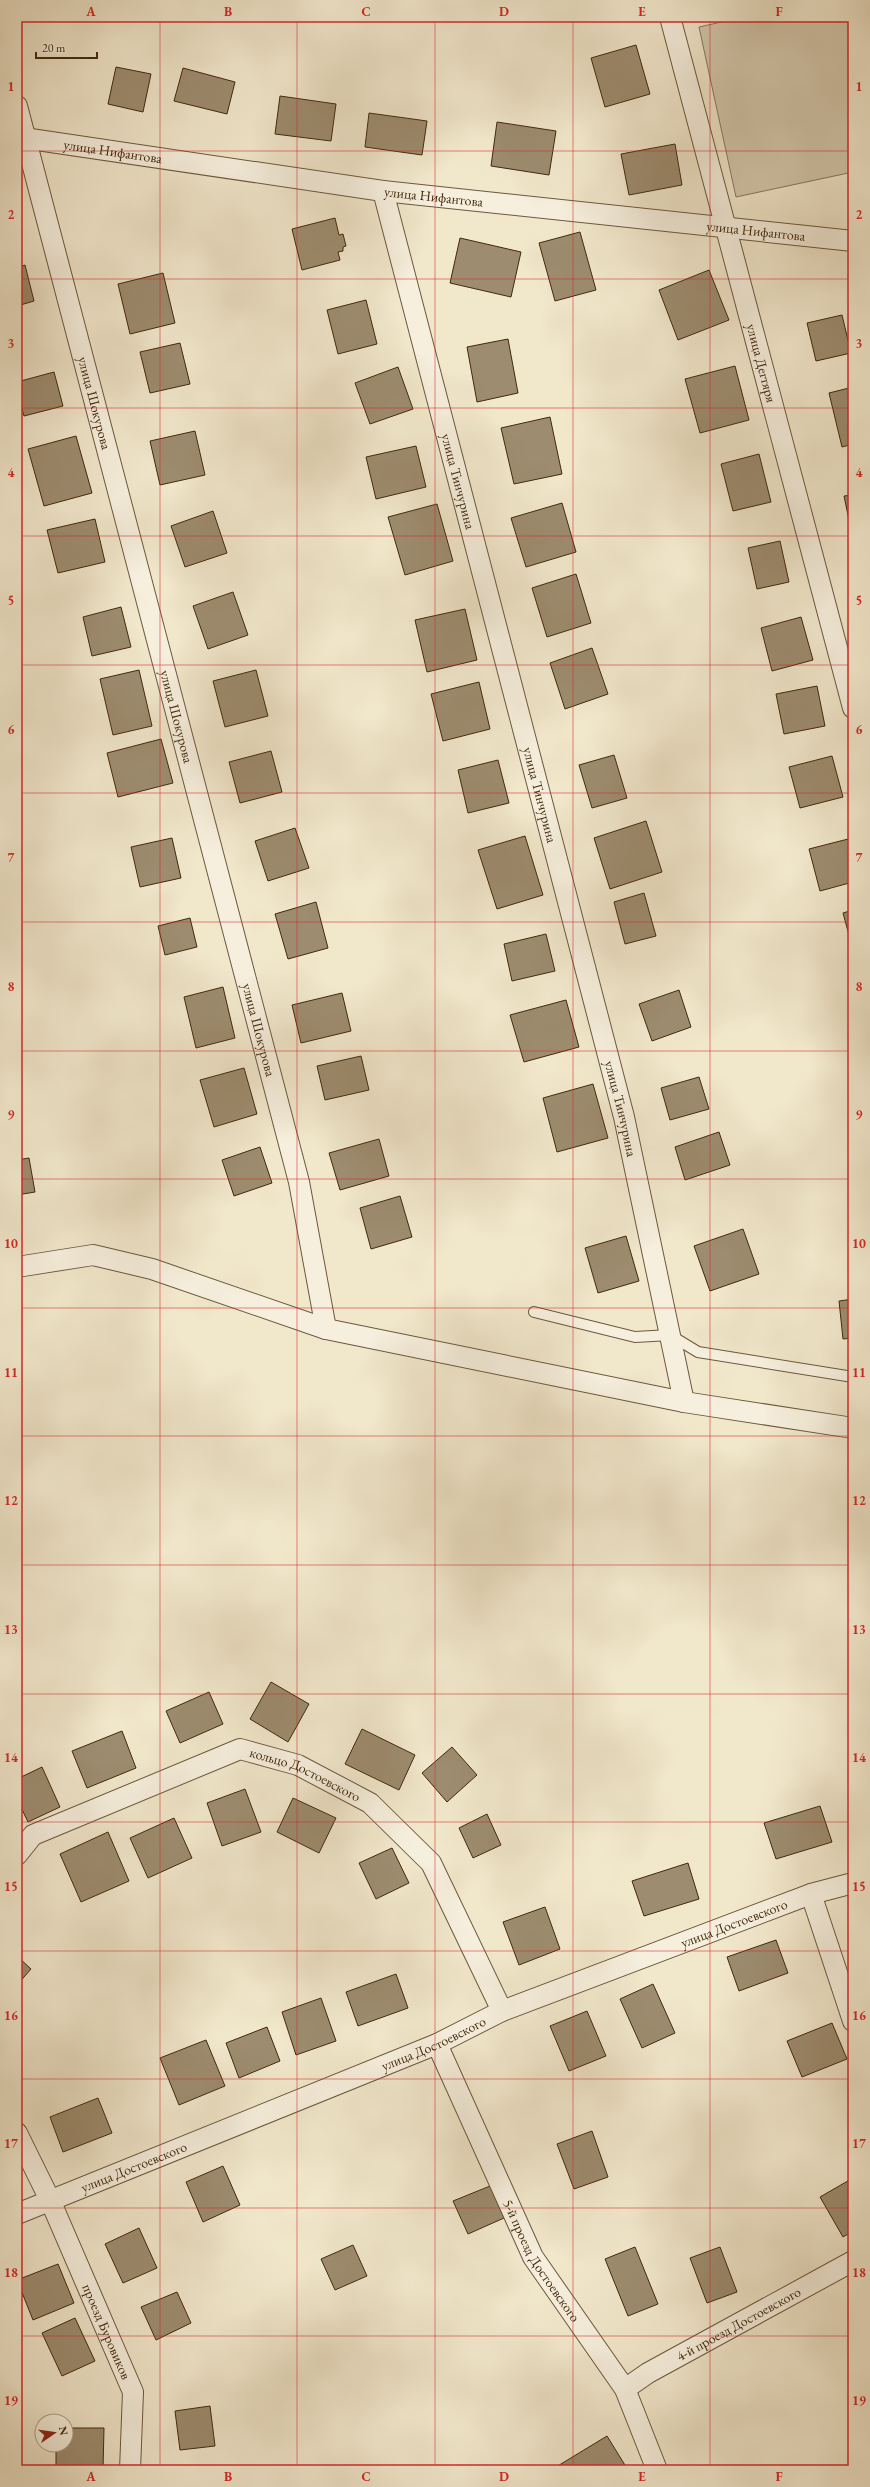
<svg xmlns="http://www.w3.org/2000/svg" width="870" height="2487" viewBox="0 0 870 2487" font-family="'EB Garamond',serif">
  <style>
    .green { fill: #d3c7ab; stroke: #8a785c }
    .building { fill: #9d8c6f; stroke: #41290c }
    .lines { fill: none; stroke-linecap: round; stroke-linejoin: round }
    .service-casing { stroke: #6d583c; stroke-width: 12 }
    .minor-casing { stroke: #6d583c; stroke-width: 22 }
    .service { stroke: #f6efdd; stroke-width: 10 }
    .minor { stroke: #f6efdd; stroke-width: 20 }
    .grid { fill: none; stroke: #d62828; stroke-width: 1; stroke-opacity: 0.55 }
    .labels { text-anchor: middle; stroke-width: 3; stroke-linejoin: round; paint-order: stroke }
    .street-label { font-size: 14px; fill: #41290c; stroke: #f6efdd }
    .neatline { fill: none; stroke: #d62828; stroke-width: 1.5 }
    .grid-label { font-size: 13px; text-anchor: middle; font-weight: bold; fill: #d62828 }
  </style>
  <rect width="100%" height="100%" fill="#f1e7cb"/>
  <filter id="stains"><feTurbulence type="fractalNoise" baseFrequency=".005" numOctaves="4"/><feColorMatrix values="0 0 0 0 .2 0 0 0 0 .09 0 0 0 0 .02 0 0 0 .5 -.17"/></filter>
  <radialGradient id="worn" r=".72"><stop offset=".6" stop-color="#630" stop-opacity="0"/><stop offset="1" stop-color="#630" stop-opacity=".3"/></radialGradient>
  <path class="green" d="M744 17H853V172L736 197 699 27Z"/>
  <g class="building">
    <path d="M566 17H574L570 21Z"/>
    <path d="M636 45 650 94 605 107 591 58Z"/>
    <path d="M116 67 151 74 143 112 108 104Z"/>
    <path d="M183 68 235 82 227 114 174 101Z"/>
    <path d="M280 96 336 104 331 141 275 134Z"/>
    <path d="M369 113 427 121 422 155 365 147Z"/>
    <path d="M497 122 556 131 549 175 491 166Z"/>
    <path d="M675 144 682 185 629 195 621 154Z"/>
    <path d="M335 218 339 235 343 234 346 246 343 247V251L338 252 340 260 302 270 292 229Z"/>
    <path d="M580 232 596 290 555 301 539 243Z"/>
    <path d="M460 238 521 252 511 297 450 283Z"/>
    <path d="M25 265 34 301 17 306V268Z"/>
    <path d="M709 270 729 320 678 340 659 290Z"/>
    <path d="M163 273 175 323 130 334 118 284Z"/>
    <path d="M366 300 377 344 338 354 327 310Z"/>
    <path d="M842 315 851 353 816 361 807 323Z"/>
    <path d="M508 339 518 393 477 402 467 347Z"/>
    <path d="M180 343 190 384 150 393 140 352Z"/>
    <path d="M735 366 749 420 700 433 685 379Z"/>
    <path d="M398 367 413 409 370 424 355 383Z"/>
    <path d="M54 372 63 406 24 416 17 392V382Z"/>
    <path d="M853 387V444L842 447 829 393Z"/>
    <path d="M550 417 562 474 514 484 501 428Z"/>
    <path d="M195 431 205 475 160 485 150 441Z"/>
    <path d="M76 436 92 493 44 506 28 449Z"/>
    <path d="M416 446 426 487 376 499 366 457Z"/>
    <path d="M759 454 771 502 733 511 721 464Z"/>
    <path d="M853 495V539L844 496Z"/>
    <path d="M562 503 576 552 526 567 511 518Z"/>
    <path d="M437 504 453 561 405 575 388 517Z"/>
    <path d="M213 511 227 553 185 567 171 526Z"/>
    <path d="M95 519 105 562 58 573 47 530Z"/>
    <path d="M780 541 789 582 757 589 748 548Z"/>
    <path d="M576 574 591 623 547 637 532 588Z"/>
    <path d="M233 592 248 635 208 649 193 606Z"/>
    <path d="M121 607 131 647 92 656 83 617Z"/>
    <path d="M465 609 477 660 427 672 415 620Z"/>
    <path d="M801 617 813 660 772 671 761 628Z"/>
    <path d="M592 648 608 694 565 709 550 663Z"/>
    <path d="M139 670 152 726 113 735 100 679Z"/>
    <path d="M256 670 268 716 225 727 213 681Z"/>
    <path d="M479 682 490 729 443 741 431 694Z"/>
    <path d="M817 686 825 726 784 734 776 694Z"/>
    <path d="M161 739 173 783 118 797 107 753Z"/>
    <path d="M271 751 282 792 240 803 229 762Z"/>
    <path d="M614 755 627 798 592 808 579 765Z"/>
    <path d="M832 756 843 797 800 808 789 767Z"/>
    <path d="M498 760 509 803 468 813 458 770Z"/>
    <path d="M646 821 662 872 610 889 594 838Z"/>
    <path d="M295 828 309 868 268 881 255 841Z"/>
    <path d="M525 836 543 895 497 909 478 850Z"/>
    <path d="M172 838 181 878 140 887 131 847Z"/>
    <path d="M852 838 853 882 820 891 809 849Z"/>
    <path d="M644 893 656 936 625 944 614 902Z"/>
    <path d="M316 902 328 948 288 959 275 914Z"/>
    <path d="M853 910V938L850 939 843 913Z"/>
    <path d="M190 918 197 947 165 955 158 926Z"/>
    <path d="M546 934 555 971 512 981 504 944Z"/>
    <path d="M223 987 235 1038 196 1048 184 997Z"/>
    <path d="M679 990 691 1027 652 1041 639 1004Z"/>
    <path d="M342 993 351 1031 301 1043 292 1005Z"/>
    <path d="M566 1000 579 1047 524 1062 510 1015Z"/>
    <path d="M361 1056 369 1090 325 1100 317 1066Z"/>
    <path d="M244 1068 257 1114 214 1127 200 1080Z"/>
    <path d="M699 1077 709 1109 670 1120 661 1088Z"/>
    <path d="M593 1084 608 1138 557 1152 543 1098Z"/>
    <path d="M719 1132 730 1165 685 1180 675 1147Z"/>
    <path d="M379 1139 389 1176 340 1190 329 1153Z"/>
    <path d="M260 1147 272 1183 234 1196 222 1160Z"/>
    <path d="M29 1158 35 1192 17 1195V1160Z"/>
    <path d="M400 1196 412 1237 371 1249 360 1208Z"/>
    <path d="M743 1229 759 1274 710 1291 694 1246Z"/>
    <path d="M626 1236 639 1281 598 1293 585 1248Z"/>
    <path d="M853 1299V1338L843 1339 839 1301Z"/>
    <path d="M271 1682 309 1704 288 1742 250 1719Z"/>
    <path d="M209 1692 223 1724 180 1743 166 1711Z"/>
    <path d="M362 1729 415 1755 399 1790 345 1764Z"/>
    <path d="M122 1731 136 1768 87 1788 72 1751Z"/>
    <path d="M452 1747 477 1775 447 1802 422 1773Z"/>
    <path d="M42 1767 60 1807 28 1822 17 1799V1779Z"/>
    <path d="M245 1789 261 1832 222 1846 207 1803Z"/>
    <path d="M293 1798 336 1818 319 1853 277 1832Z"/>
    <path d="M820 1806 832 1842 776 1859 764 1823Z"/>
    <path d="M487 1814 501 1845 473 1858 459 1828Z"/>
    <path d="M174 1818 192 1858 148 1878 130 1838Z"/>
    <path d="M108 1832 129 1881 81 1902 60 1854Z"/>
    <path d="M392 1848 409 1883 376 1899 359 1863Z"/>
    <path d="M688 1863 699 1899 644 1916 632 1881Z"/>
    <path d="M545 1907 560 1949 519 1965 503 1922Z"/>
    <path d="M776 1940 788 1973 739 1991 727 1957Z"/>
    <path d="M17 1956 31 1969 17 1985Z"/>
    <path d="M396 1974 408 2008 358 2026 346 1992Z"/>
    <path d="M653 1984 675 2033 642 2048 620 1999Z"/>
    <path d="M321 1998 336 2041 296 2055 282 2012Z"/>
    <path d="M587 2011 606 2056 569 2071 550 2026Z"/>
    <path d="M832 2023 847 2059 802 2077 787 2041Z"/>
    <path d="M267 2027 280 2061 239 2078 226 2043Z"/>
    <path d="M206 2040 225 2086 179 2105 160 2058Z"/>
    <path d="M98 2098 112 2133 63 2152 50 2117Z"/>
    <path d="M592 2131 608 2177 574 2189 557 2144Z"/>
    <path d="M223 2166 240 2205 203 2222 186 2182Z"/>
    <path d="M853 2178V2231L843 2237 820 2197Z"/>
    <path d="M490 2186 504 2218 468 2234 453 2201Z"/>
    <path d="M139 2228 157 2268 123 2283 105 2244Z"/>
    <path d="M353 2245 367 2276 335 2290 321 2259Z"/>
    <path d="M635 2247 658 2304 628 2316 605 2259Z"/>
    <path d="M720 2247 737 2292 707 2303 690 2258Z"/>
    <path d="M58 2264 74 2303 33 2320 17 2280Z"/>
    <path d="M177 2292 191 2323 156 2340 141 2307Z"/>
    <path d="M75 2318 95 2361 62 2376 42 2333Z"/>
    <path d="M210 2406 215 2446 180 2450 175 2411Z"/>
    <path d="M66 2428H104L103 2470H56V2445H66Z"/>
    <path d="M607 2436 628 2470H558L556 2467Z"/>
  </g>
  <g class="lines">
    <g class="service-casing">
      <path id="service" d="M534 1312 635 1337 670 1335 698 1352 853 1377"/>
    </g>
    <g class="minor-casing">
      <g id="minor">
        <path id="s1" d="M670 17 853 708"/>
        <path id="s2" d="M17 106 299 1182 326 1329"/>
        <path id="s3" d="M17 137 383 191 853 241"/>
        <path id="s4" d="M383 191 624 1117 684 1402"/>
        <path d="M17 1267 93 1255 152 1269 326 1329 684 1402 853 1428"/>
        <path id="s5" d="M17 1855 33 1835 240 1749 298 1765 370 1803 431 1863 502 2011"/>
        <path d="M811 1894 853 2021"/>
        <path id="s6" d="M437 2044 533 2257 625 2389 657 2470"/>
        <path id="s7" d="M17 2133 50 2200 133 2392 130 2470"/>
        <path id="s8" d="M17 2214 437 2044 502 2011 811 1894 853 1883"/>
        <path id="s9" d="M625 2389 648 2373 853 2261"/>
      </g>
    </g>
    <use href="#service" class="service"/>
    <use href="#minor" class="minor"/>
  </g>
  <path class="grid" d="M160 17V2470M297 17V2470M435 17V2470M573 17V2470M710 17V2470M17 151H853M17 279H853M17 408H853M17 536H853M17 665H853M17 793H853M17 922H853M17 1051H853M17 1179H853M17 1308H853M17 1436H853M17 1565H853M17 1694H853M17 1822H853M17 1951H853M17 2079H853M17 2208H853M17 2336H853"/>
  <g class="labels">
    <g class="street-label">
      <text dy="5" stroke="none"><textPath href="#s3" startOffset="97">улица Нифантова</textPath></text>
      <text dy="5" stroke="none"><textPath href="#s3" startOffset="421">улица Нифантова</textPath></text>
      <text dy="5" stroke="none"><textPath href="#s3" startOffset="745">улица Нифантова</textPath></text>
      <text dy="5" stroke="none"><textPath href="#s1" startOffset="358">улица Дегтяря</textPath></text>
      <text dy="5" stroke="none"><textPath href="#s2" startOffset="307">улица Шокурова</textPath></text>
      <text dy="5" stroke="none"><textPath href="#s4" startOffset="300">улица Тинчурина</textPath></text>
      <text dy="5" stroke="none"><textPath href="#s2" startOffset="631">улица Шокурова</textPath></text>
      <text dy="5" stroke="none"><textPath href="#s4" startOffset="624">улица Тинчурина</textPath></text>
      <text dy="5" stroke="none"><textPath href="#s2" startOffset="955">улица Шокурова</textPath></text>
      <text dy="5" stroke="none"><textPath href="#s4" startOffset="948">улица Тинчурина</textPath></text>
      <text dy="5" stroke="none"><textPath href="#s5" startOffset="320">кольцо Достоевского</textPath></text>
      <text dy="5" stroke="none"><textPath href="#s8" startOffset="774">улица Достоевского</textPath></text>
      <text dy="5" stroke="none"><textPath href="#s8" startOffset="450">улица Достоевского</textPath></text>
      <text dy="5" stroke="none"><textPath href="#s8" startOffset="126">улица Достоевского</textPath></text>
      <text dy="5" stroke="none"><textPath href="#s6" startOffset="241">5-й проезд Достоевского</textPath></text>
      <text dy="5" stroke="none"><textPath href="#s9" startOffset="131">4-й проезд Достоевского</textPath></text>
      <text dy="5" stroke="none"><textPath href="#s7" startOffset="218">проезд Буровиков</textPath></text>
    </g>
  </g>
  <rect width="870" height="2487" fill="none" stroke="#f1e7cb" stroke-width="44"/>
  <g transform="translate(54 2433) rotate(77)"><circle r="19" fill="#f6efdd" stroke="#aea089"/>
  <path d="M0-3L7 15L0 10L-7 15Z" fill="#8f2418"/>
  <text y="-6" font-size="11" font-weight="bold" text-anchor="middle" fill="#41290c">N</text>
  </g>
  <path d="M36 52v6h61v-6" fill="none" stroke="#41290c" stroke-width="2"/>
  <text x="42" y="52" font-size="12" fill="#41290c" stroke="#f6efdd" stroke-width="3" paint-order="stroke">20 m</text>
  <rect x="22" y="22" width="826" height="2443" class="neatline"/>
  <g class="grid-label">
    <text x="91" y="16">A</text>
    <text x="228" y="16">B</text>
    <text x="366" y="16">C</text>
    <text x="504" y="16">D</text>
    <text x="642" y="16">E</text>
    <text x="779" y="16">F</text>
    <text x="11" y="91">1</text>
    <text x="859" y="91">1</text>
    <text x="11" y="219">2</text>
    <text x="859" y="219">2</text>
    <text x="11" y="348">3</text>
    <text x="859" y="348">3</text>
    <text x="11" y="477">4</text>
    <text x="859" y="477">4</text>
    <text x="11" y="605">5</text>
    <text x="859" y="605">5</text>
    <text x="11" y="734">6</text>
    <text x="859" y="734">6</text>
    <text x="11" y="862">7</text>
    <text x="859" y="862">7</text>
    <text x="11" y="991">8</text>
    <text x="859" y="991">8</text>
    <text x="11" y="1119">9</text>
    <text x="859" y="1119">9</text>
    <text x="11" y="1248">10</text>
    <text x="859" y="1248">10</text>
    <text x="11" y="1377">11</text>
    <text x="859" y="1377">11</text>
    <text x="11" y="1505">12</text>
    <text x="859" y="1505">12</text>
    <text x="11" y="1634">13</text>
    <text x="859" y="1634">13</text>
    <text x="11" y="1762">14</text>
    <text x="859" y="1762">14</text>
    <text x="11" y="1891">15</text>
    <text x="859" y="1891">15</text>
    <text x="11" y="2020">16</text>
    <text x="859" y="2020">16</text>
    <text x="11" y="2148">17</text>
    <text x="859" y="2148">17</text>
    <text x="11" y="2277">18</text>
    <text x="859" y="2277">18</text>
    <text x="11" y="2405">19</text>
    <text x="859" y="2405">19</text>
    <text x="91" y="2481">A</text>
    <text x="228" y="2481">B</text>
    <text x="366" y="2481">C</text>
    <text x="504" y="2481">D</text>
    <text x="642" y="2481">E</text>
    <text x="779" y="2481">F</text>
  </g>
  <rect width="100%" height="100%" filter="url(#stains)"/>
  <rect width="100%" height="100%" fill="url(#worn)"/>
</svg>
